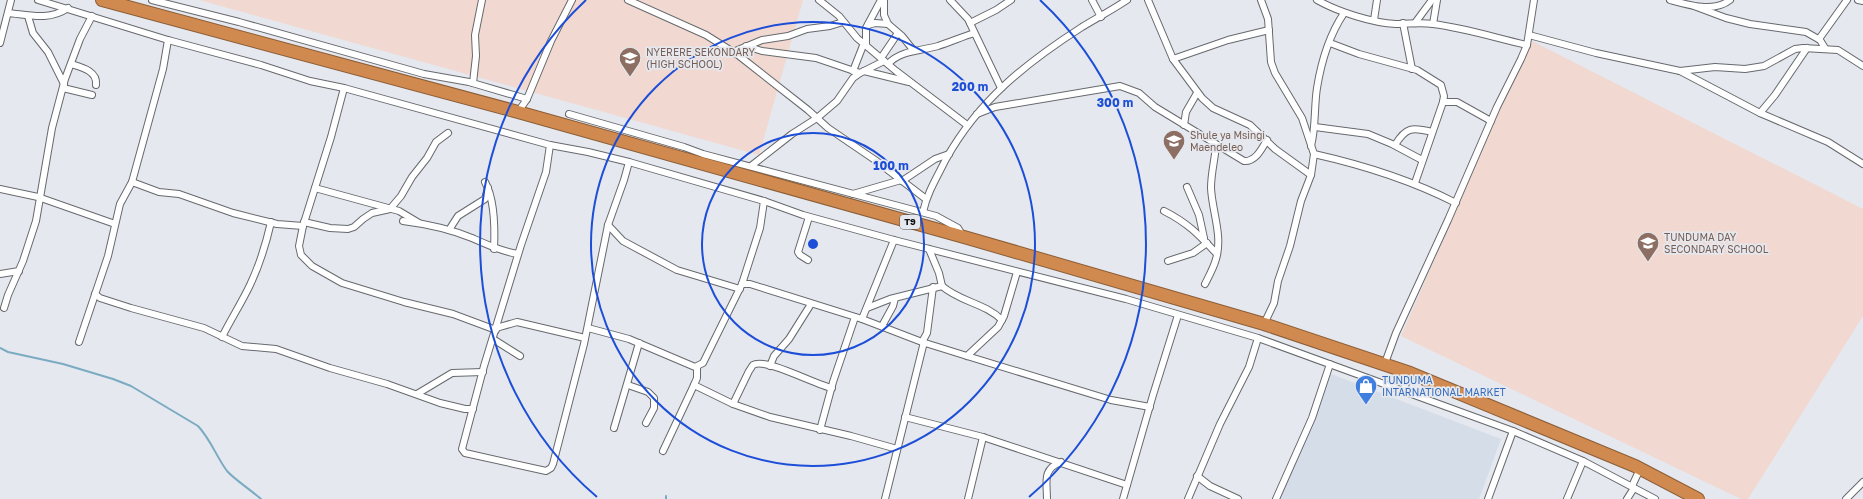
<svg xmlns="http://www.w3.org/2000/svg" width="1863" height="499" viewBox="0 0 1863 499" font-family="'Golos Text',sans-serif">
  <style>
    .built { fill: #d5dde9 }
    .education { fill: #f1d8d0 }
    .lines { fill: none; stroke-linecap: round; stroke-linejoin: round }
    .stream { stroke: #7babc2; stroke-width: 2 }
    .street-casing { stroke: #66696d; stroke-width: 8 }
    .highway-casing { stroke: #8c5e38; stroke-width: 14 }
    .street { stroke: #fff; stroke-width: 6 }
    .highway { stroke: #d0894e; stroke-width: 12 }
    .ring { fill: none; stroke: #1d4ed8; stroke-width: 2 }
    .labels { text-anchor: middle; stroke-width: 3.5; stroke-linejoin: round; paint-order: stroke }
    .shield { fill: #e5e8ee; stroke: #4e5053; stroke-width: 1 }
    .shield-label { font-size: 9px; font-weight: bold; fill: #0d0f10 }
    .education-label { font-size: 10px; fill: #785e54; stroke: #e5e8ee; text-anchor: start }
    .shop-label { font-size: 10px; fill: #366cbe; stroke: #e5e8ee; text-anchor: start }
    .centre { fill: #1d4ed8; stroke: #e5e8ee; stroke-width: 2 }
    .ring-label { font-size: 12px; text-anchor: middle; font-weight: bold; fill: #1d4ed8; stroke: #e5e8ee; stroke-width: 3.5; stroke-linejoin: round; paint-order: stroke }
  </style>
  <rect width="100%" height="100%" fill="#e5e8ee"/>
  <path class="built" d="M1331 374 1501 439 1479 499H1276Z"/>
  <g class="education">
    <path d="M199 0H803L759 155Z"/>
    <path d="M1530 40 1863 209V316L1748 499H1741L1401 336Z"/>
  </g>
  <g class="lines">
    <g class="stream">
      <path d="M0 348 8 352 63 364 113 379 131 386 198 426C211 440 216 456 227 471 234 479 252 491 261 499"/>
      <path d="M666 496V499"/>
    </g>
    <g class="street-casing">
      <g id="street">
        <path d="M38 0 168 40 261 65 310 81 344 88 550 145 588 152 629 162 764 201 803 215 894 240 1126 299 1258 338 1513 431 1583 461 1655 499"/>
        <path d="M152 0 239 22 424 74 469 82 527 99"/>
        <path d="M628 0 706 35 738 55 808 110 828 128 875 160 926 199"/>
        <path d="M819 0 839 16 857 38 896 71 967 125"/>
        <path d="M884 0V15L888 24 902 36 914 51"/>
        <path d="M950 0 968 19 1001 88"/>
        <path d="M1092 0 1101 17"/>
        <path d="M1148 0 1173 59 1202 98 1213 108 1250 125 1275 149 1311 175"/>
        <path d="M1261 0 1268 19 1271 62 1275 73 1302 118 1314 154 1311 175 1301 201 1290 246 1278 281 1274 303 1264 324"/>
        <path d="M1317 0C1338 12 1373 23 1396 24 1409 24 1421 22 1433 24 1465 28 1496 38 1527 45"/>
        <path d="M1670 0C1688 5 1714 13 1730 0"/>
        <path d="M1858 0 1863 1"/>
        <path d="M1694 6 1726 18 1750 24 1806 32 1820 40 1825 48"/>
        <path d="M8 13C29 15 49 21 68 8"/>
        <path d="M28 16 33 33 48 52 64 84"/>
        <path d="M1374 20 1377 0"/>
        <path d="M970 23 996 10 1011 0"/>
        <path d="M1403 23 1412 69"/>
        <path d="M1415 23 1432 0"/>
        <path d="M1433 24 1437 0"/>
        <path d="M868 25 875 23 888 24"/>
        <path d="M1529 35 1596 53 1680 71 1760 113 1828 142 1863 164"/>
        <path d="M1819 39 1847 0"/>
        <path d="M0 43 11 0"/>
        <path d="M1330 43 1359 54 1417 70 1441 85 1444 96 1443 102 1415 183"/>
        <path d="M866 45V28L881 0"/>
        <path d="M746 46 762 51 816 58 860 73"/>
        <path d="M733 52 762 40 788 36 807 29 830 26 843 22"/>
        <path d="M881 58 898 33"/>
        <path d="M1173 59 1228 40 1269 30"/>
        <path d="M71 64C81 67 98 71 96 85"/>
        <path d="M888 64C901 50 921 51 938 46 950 42 962 37 974 33"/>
        <path d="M853 71 864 43"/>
        <path d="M864 71 909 82"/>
        <path d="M1680 71 1715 67 1745 69 1764 66 1795 49 1803 48 1838 50 1863 66"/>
        <path d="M473 83 476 56 475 35 482 0"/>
        <path d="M63 88 92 95"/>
        <path d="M344 88 331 137 303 226 299 246 301 255 312 266 342 283 404 302 453 314 496 330"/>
        <path d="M1443 102H1457L1491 121"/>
        <path d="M518 112 527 99 551 41 572 0"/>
        <path d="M1760 113 1775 95 1807 48"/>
        <path d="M569 114 684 147 703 154 936 216 958 228 963 236"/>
        <path d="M977 114 995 107 1120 86 1139 93 1155 107 1244 161C1256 162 1262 148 1267 140"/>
        <path d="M1184 125 1186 112 1197 93"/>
        <path d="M1315 127 1368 134 1392 144 1422 160"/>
        <path d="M550 145 546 172 521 245 484 366 462 449 465 453 546 471 551 468 553 464 584 344 608 225 624 180 629 162"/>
        <path d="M1395 145C1406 127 1412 127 1432 132"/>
        <path d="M1311 146C1316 127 1314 107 1317 88 1321 63 1330 34 1344 13"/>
        <path d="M1314 154C1363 165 1411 180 1456 203"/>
        <path d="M751 166 792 134 817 118 837 101 853 78 860 73 884 61"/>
        <path d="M902 181 935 159 949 154"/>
        <path d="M132 182 159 192 179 194 233 213 277 224 303 226"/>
        <path d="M485 182C495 200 495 228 494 249"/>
        <path d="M1187 187 1199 215 1204 238"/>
        <path d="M315 188 399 211 419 223"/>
        <path d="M0 189 38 197 115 224"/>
        <path d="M853 194 901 180"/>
        <path d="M1164 211C1188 223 1199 235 1217 254"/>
        <path d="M923 212C927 193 937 177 946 159 979 100 1026 63 1082 27 1097 18 1112 10 1127 0"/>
        <path d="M403 221C427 224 450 229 472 238 488 245 501 251 518 254"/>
        <path d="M304 222 330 228 348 229 354 227 363 219 372 213 390 209 401 196 412 177 427 158 436 142 448 133"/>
        <path d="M608 225 623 241 677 270 740 289"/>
        <path d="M449 230 458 216 485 199 488 188"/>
        <path d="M929 249 939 273 942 286C960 302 985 303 1002 320"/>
        <path d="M808 260 800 255 798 252 809 217"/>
        <path d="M1168 261 1193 253 1207 243"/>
        <path d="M0 274 19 271"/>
        <path d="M742 284H750L862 319 922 342 967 356 1111 400 1150 407"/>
        <path d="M1205 284C1209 276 1214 267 1216 259 1223 236 1212 211 1211 188 1211 173 1215 159 1216 145"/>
        <path d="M95 294 100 298 131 308 204 328 242 346 276 349 330 368 387 384 440 403 465 409H473"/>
        <path d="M4 308 8 295 23 261 36 221 52 128 65 79 80 39 92 16"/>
        <path d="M867 308 890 299 942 286"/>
        <path d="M862 319 894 240"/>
        <path d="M882 326 893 306 895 298"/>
        <path d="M496 328 517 322 585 338"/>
        <path d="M588 328 629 339 695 367 703 363 742 284 760 228 764 201"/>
        <path d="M222 337C231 319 242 302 250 285 260 264 266 244 271 222"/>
        <path d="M493 339 520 356"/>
        <path d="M79 342 108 256 120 204 132 182 163 69 168 40"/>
        <path d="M922 342 927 333 933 287"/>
        <path d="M967 356 998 327 1004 316 1017 272"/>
        <path d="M1385 363 1396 333 1448 220 1497 107 1521 59 1527 45 1534 0"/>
        <path d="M770 366 774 356 789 339 811 304"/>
        <path d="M628 385 648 392 654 398V408L646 423"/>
        <path d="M694 385 733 404 770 417 851 436 897 449"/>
        <path d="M1403 391 1410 373"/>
        <path d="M417 394 452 373 483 372"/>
        <path d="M733 404 749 371C750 370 752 366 753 365 765 357 816 385 832 388"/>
        <path d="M905 417 983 437 1127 485"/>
        <path d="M614 428 639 343"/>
        <path d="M820 430 833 382 855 317"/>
        <path d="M663 451 694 385 697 378V367"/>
        <path d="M1197 476 1210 486 1238 499"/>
        <path d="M1632 486 1640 469"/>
        <path d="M885 499 924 342"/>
        <path d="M968 499 983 437"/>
        <path d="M1047 499C1047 482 1042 469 1061 462"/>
        <path d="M1123 499 1153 395 1178 315"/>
        <path d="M1188 499 1220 424 1249 367 1258 338"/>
        <path d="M1276 499 1312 418 1330 364"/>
        <path d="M1488 499 1513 431"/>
        <path d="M1567 499 1583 461"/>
        <path d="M1627 499 1634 488"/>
        <path d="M1846 499 1863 482"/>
      </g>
    </g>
    <g class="highway-casing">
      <path id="highway" d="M102 0 518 112 964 237 1264 324 1410 373 1635 466 1698 499"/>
    </g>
    <use href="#street" class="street"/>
    <use href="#highway" class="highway"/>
  </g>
  <g class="ring">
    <circle cx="813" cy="244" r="111"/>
    <circle cx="813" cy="244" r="222"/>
    <path d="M597 497A333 333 0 0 1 586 0M1040 0A333 333 0 0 1 1029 497"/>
  </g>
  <defs>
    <g id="school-pin" transform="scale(1.15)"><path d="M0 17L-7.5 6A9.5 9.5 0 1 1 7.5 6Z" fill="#8d6e63" stroke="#e5e8ee"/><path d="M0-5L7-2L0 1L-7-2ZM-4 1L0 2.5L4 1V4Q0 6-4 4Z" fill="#fff"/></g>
    <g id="shop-pin" transform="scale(1.15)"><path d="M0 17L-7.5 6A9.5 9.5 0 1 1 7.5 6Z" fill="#3f7fe0" stroke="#e5e8ee"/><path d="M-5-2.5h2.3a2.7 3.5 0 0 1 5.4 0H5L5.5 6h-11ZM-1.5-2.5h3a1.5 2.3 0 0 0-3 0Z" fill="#fff"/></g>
  </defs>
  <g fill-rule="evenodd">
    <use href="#school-pin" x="630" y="58"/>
    <use href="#school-pin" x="1174" y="141"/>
    <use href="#school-pin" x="1648" y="243"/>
    <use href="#shop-pin" x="1366" y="386"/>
  </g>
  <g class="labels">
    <rect class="shield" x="900" y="215" width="20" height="14" rx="3"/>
    <g class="shield-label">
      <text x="910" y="225">T9</text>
    </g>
    <g class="education-label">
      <text x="646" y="56">NYERERE SEKONDARY<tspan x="646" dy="12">(HIGH SCHOOL)</tspan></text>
      <text x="1190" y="139">Shule ya Msingi<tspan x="1190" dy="12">Maendeleo</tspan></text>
      <text x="1664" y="241">TUNDUMA DAY<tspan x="1664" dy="12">SECONDARY SCHOOL</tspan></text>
    </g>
    <g class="shop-label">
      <text x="1382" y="384">TUNDUMA<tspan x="1382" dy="12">INTARNATIONAL MARKET</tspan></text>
    </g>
  </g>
  <circle cx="813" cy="244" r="6" class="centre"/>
  <g class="ring-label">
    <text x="970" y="91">200 m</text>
    <text x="1115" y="107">300 m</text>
    <text x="891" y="170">100 m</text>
  </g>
</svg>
